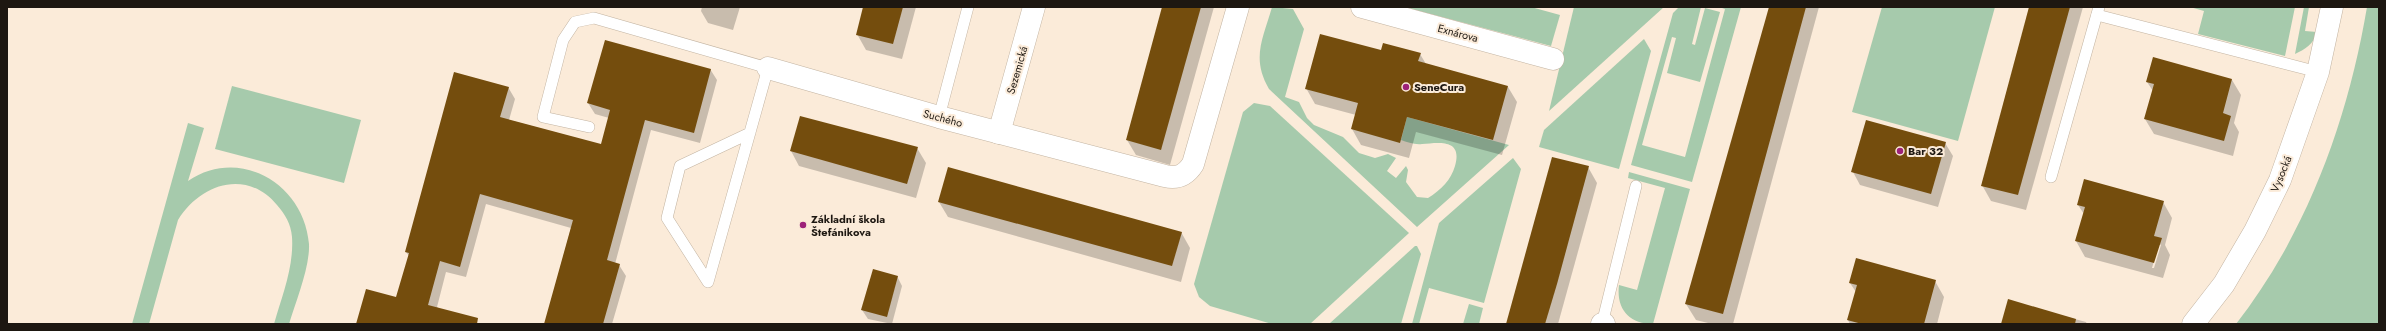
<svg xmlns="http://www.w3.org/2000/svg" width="2386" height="331" viewBox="0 0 2386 331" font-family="Jost,sans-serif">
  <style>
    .green { fill: #a6caac }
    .shadow { fill: #0003; fill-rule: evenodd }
    .building { fill: #744d0d }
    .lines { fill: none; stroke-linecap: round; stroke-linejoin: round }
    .service-casing { stroke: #c3b4a2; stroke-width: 12 }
    .minor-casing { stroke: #c3b4a2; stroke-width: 23 }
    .service { stroke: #fff; stroke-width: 11 }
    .minor { stroke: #fff; stroke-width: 22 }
    .poi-dot { fill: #9d2279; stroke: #fbebd9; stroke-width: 1.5 }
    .labels { text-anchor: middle; stroke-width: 4; stroke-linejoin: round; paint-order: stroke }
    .street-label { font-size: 11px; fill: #1d1711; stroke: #fbebd9 }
    .poi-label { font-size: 11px; font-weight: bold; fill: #1d1711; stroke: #fbebd9; text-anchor: start }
  </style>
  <rect width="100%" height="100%" fill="#fbebd9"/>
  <g class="green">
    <path d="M1272 7 1293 9 1304 29 1285 97 1299 102 1307 118 1314 125 1343 137 1359 153 1375 158 1388 154 1396 158 1387 171 1396 178 1406 166 1408 170 1406 182 1417 197 1428 198C1441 190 1451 180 1455 166 1463 138 1438 143 1422 144 1415 145 1407 142 1401 140L1407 117 1509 145 1417 227 1269 89C1251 58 1263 39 1272 7Z"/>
    <path d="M1404 7H1531L1560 15 1551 46Z"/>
    <path d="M1574 7H1664L1549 111Z"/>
    <path d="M1679 7H1701L1692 44 1695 45 1705 8 1720 12 1700 82 1667 73 1676 38 1672 37 1642 145 1685 157 1725 9 1719 7H1741L1692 182 1631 165 1673 13Z"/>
    <path d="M1882 7H1995L1958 141 1852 112Z"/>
    <path d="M2190 7H2295L2285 56 2198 34 2204 11Z"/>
    <path d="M2304 7H2309L2305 31 2317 32C2315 43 2304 50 2295 54Z"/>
    <path d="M2367 7H2379V324H2236C2307 233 2348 120 2367 7Z"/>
    <path d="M1644 39 1651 51 1619 169 1539 147 1544 130Z"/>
    <path d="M232 86 361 120 344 183 215 149Z"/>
    <path d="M1254 103 1270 106 1409 233 1310 324H1272L1210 306 1199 297 1194 284 1243 112Z"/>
    <path d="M188 123 204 128 188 181C240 146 304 184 309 244 310 267 296 301 289 324H274C282 296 294 267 292 237 291 224 285 214 277 205 246 168 200 184 178 220L149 324H132Z"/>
    <path d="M1513 158 1521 169 1484 303 1429 288 1419 324H1412L1439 223Z"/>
    <path d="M1629 172 1690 189 1653 324C1629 324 1616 309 1619 285L1637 290 1665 188 1628 178Z"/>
    <path d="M1415 246H1417L1421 254 1401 324H1329Z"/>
    <path d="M1469 304 1483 308 1479 324H1463Z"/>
  </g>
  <g class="shadow">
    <path d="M702 7H740L733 30 708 23 701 11Z"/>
    <path d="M864 7H916L902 59 866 50 857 34Z"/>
    <path d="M1163 7H1214L1170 165 1136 155 1127 140Z"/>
    <path d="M1770 7H1819L1733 324H1712L1696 320 1686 304Z"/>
    <path d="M2031 7H2083L2026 210 1991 201 1982 185Z"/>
    <path d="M1381 52 1420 54 1426 64 1508 87 1517 102 1502 155 1416 132 1409 158 1361 145 1352 129 1356 115 1315 104 1306 88Z"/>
    <path d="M710 69 717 80 700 143 651 130 615 264 619 265 626 276 612 324H545L571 228 486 204 466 277 446 272 437 307 457 324H357L397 298 409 256 406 252 508 87 515 99 509 120 602 145 609 118 595 114 588 103Z"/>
    <path d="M2232 80 2241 95 2234 123 2239 132 2233 156 2154 134 2145 119 2153 91 2147 82Z"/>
    <path d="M1945 143 1953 156 1938 207 1860 185 1853 172Z"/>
    <path d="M917 148 926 163 916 198 799 166 791 151Z"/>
    <path d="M1588 167 1597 183 1558 324H1507Z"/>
    <path d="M939 202 1181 232 1190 248 1181 282 948 217Z"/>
    <path d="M2163 202 2172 218 2165 245 2170 255 2163 278 2085 257 2076 241 2084 214 2078 205ZM2159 244 2161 245 2154 268H2152Z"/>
    <path d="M897 276 902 286 892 324 868 319 862 310Z"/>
    <path d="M1935 281 1944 297 1937 324H1850L1848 320 1856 292 1850 283Z"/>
    <path d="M2008 301 2086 322 2087 324H2002Z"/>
  </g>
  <g class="building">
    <path d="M863 7H903L893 44 856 35Z"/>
    <path d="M1162 7H1201L1161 150 1126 140Z"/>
    <path d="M1769 7H1806L1723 314 1685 304Z"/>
    <path d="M2029 7H2070L2018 195 1981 186Z"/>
    <path d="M1320 34 1381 50 1383 43 1421 53 1418 61 1508 86 1493 140 1407 117 1400 143 1351 129 1358 103 1305 89Z"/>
    <path d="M605 40 711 69 694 133 645 120 607 260 620 264 603 324H544L573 220 480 194 460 267 440 261 428 305 478 318 477 324H356L366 289 396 297 409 253 405 252 454 72 509 87 500 117 601 144 610 110 587 103Z"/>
    <path d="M2153 57 2232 79 2223 113 2231 116 2224 141 2144 119 2154 84 2146 82Z"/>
    <path d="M800 116 918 147 907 184 790 151Z"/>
    <path d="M1866 120 1946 142 1931 194 1851 172Z"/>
    <path d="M1552 157 1589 166 1557 284 1545 324H1506Z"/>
    <path d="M948 167 1182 232 1172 266 938 202Z"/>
    <path d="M2084 179 2164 201 2154 236 2162 238 2154 263 2075 241 2085 207 2077 205Z"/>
    <path d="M1856 258 1936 280 1924 324H1862L1847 320 1857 285 1849 283Z"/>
    <path d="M873 269 898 276 887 317 861 310Z"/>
    <path d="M2008 299 2076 319 2075 324H2001Z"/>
  </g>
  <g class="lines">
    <g class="service-casing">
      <g id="service">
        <path d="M2097 15 2318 72"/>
        <path d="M939 117 968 7"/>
        <path d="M589 127 543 117 563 40 575 22 594 18 768 68 708 282 667 218 680 166 750 133"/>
        <path d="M2051 177 2099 7"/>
        <path d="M1602 324 1636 186"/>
      </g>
    </g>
    <g class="minor-casing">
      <g id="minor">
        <path d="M1362 7 1553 59"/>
        <path d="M768 68 939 117 1165 176C1178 179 1186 175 1193 164L1238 7"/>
        <path d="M999 133 1034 7"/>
        <path d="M1602 324H1604"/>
        <path d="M2193 324 2224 284 2255 231 2280 180 2318 72 2332 7"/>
      </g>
    </g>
    <use href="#service" class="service"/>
    <use href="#minor" class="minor"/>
  </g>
  <g class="poi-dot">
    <circle cx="1406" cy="87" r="4"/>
    <circle cx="1900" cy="151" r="4"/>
    <circle cx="803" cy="225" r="4"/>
  </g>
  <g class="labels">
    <g class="street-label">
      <text transform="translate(1458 33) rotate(15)" y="4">Exnárova</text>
      <text transform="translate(1017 70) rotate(-74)" y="4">Sezemická</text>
      <text transform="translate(943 118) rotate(15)" y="4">Suchého</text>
      <text transform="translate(2281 174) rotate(-68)" y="4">Vysocká</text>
    </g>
    <g class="poi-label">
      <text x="1414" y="91">SeneCura</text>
      <text x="1908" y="155">Bar 32</text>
      <text x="811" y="223">Základní škola<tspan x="811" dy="13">Štefánikova</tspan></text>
    </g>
  </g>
  <rect width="2386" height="331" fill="none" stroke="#1d1711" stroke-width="16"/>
</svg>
